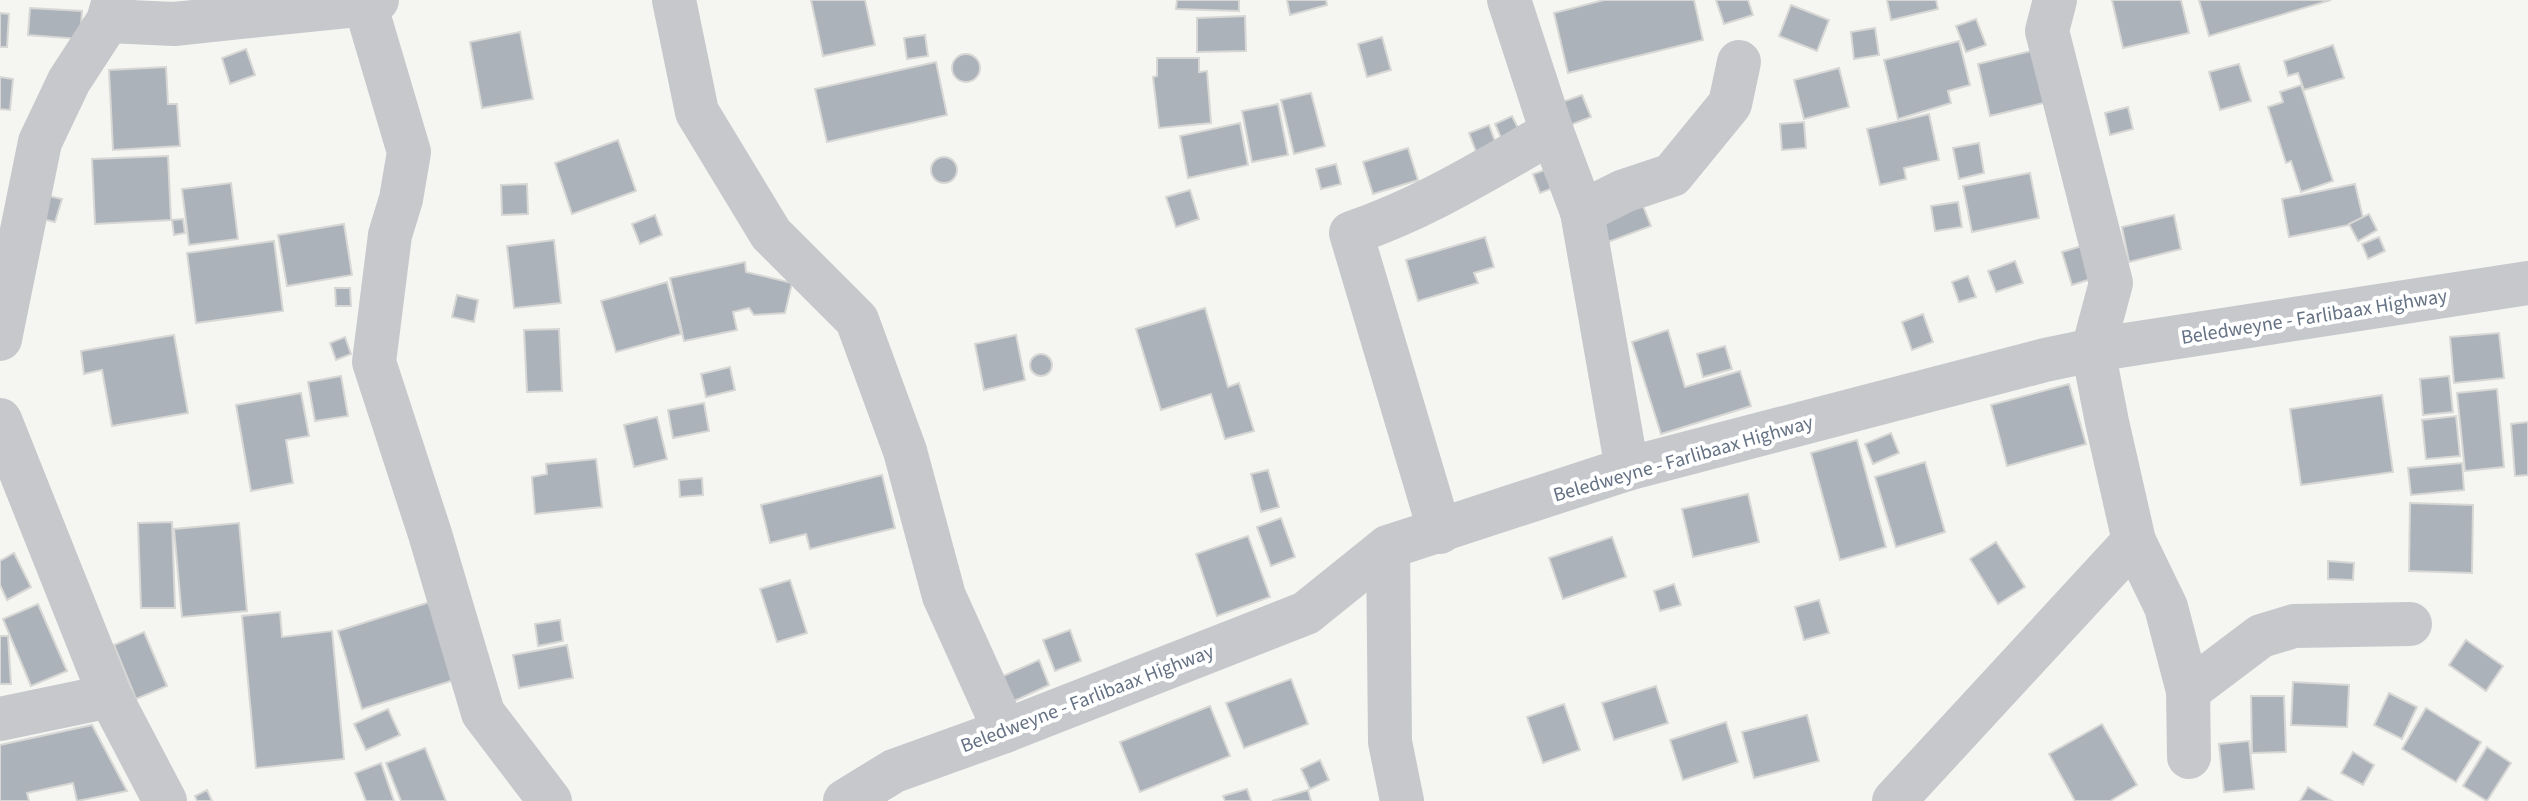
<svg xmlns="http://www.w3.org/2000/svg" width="2528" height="801" viewBox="0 0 2528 801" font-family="'Source Sans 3',sans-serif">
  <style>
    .building { fill: #acb2b9; stroke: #d7d7d5; stroke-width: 2 }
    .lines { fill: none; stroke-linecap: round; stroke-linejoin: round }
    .minor { stroke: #c6c8cc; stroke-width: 44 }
    .labels { text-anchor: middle; stroke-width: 8; stroke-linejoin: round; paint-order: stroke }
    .street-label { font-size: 20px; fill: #657284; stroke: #fff }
  </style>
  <rect width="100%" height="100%" fill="#f5f6f2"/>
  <g class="building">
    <path d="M811 0H865L875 45 823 56Z"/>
    <path d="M1177 0H1239V11L1176 9Z"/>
    <path d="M1287 0H1326L1327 5 1290 15Z"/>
    <path d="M1604 0H1694L1703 40 1568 73 1554 13Z"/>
    <path d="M1716 0H1748L1753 15 1724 24Z"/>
    <path d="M1887 0H1936L1938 9 1891 20Z"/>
    <path d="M2112 0H2181L2189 33 2123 48Z"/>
    <path d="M2199 0H2331L2209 36Z"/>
    <path d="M1791 5 1829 20 1817 51 1779 36Z"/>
    <path d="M30 8 82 11 80 39 28 35Z"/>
    <path d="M0 13 9 14 7 47H0Z"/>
    <path d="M1245 16 1246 51 1197 52V18Z"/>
    <path d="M1976 19 1986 45 1966 52 1956 26Z"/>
    <path d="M1875 28 1879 55 1854 59 1851 32Z"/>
    <path d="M520 32 533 99 482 108 470 42Z"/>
    <path d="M925 35 928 56 907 59 904 38Z"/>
    <path d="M1382 37 1391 70 1367 77 1358 44Z"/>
    <path d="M1959 41 1970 85 1948 91 1951 103 1898 119 1884 60Z"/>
    <path d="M2333 45 2344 78 2304 90 2298 73 2288 76 2284 61Z"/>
    <path d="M246 49 255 75 230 84 222 58Z"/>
    <path d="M2039 49 2052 101 1990 116 1978 64Z"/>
    <circle cx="966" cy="68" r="14"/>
    <path d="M1157 58H1199V72L1207 71 1211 123 1159 128 1153 77 1157 76Z"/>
    <path d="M936 62 947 115 827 142 815 89Z"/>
    <path d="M2239 64 2251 101 2220 110 2209 72Z"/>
    <path d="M166 67 168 104H177L180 146 113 150 109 70Z"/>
    <path d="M1839 68 1849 107 1804 119 1794 80Z"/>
    <path d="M0 77 13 79 10 110 0 109Z"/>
    <path d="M2301 85 2333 181 2301 192 2291 161 2286 163 2268 107 2283 102 2280 92Z"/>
    <path d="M1311 93 1325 146 1294 154 1281 100Z"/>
    <path d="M1582 95 1591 117 1570 125 1562 102Z"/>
    <path d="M1278 104 1288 155 1252 162 1242 111Z"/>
    <path d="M2128 107 2133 129 2110 135 2105 113Z"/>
    <path d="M1929 114 1939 160 1904 168 1906 179 1880 185 1867 129Z"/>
    <path d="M1512 116 1520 132 1502 140 1495 124Z"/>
    <path d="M1804 122 1806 148 1782 150 1780 124Z"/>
    <path d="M1240 123 1248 165 1188 178 1180 136Z"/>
    <path d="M1489 125 1497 147 1477 154 1469 133Z"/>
    <path d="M618 140 636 191 572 214 555 163Z"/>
    <path d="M1979 143 1984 173 1959 179 1953 148Z"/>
    <path d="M1408 148 1418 180 1373 194 1363 162Z"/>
    <path d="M168 156 171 220 95 224 92 159Z"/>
    <circle cx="944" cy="170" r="13"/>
    <path d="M1336 164 1341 184 1321 189 1316 169Z"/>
    <path d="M1554 167 1561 185 1540 193 1533 174Z"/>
    <path d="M2030 173 2039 218 1972 232 1963 186Z"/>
    <path d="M231 183 238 239 189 245 182 189Z"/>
    <path d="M527 184 528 214 502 215 501 185Z"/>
    <path d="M2355 184 2364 222 2289 237 2282 199Z"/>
    <path d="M1190 190 1199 219 1176 227 1166 197Z"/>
    <path d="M44 195 62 199 55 222 38 218Z"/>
    <path d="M1639 196 1651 226 1608 242 1597 212Z"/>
    <path d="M1958 202 1962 227 1935 231 1931 206Z"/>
    <path d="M2369 214 2377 230 2358 241 2349 224Z"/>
    <path d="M655 215 662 235 640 244 632 224Z"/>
    <path d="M2174 215 2181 249 2129 262 2122 227Z"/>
    <path d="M183 219 185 233 174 235 172 220Z"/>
    <path d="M344 224 352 275 287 286 278 235Z"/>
    <path d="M1485 237 1494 267 1474 273 1478 283 1418 301 1406 260Z"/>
    <path d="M2379 237 2385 251 2368 259 2362 244Z"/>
    <path d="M554 240 561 303 514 308 507 246Z"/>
    <path d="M274 241 283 311 196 323 187 253Z"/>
    <path d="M2082 246 2091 279 2072 285 2062 252Z"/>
    <path d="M2015 261 2023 283 1996 292 1988 271Z"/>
    <path d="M745 262 746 272 792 283 785 313 754 315 749 308 733 312 737 330 684 341 670 278Z"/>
    <path d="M1968 276 1976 297 1959 302 1952 282Z"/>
    <path d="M667 282 681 334 616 352 601 301Z"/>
    <path d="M335 288H350L351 306H336Z"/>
    <path d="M457 295 478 300 474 322 452 317Z"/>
    <path d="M1205 308 1228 387 1239 383 1254 431 1225 439 1211 394 1161 410 1136 329Z"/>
    <path d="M1923 314 1933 342 1912 350 1902 322Z"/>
    <path d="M559 329 562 391 527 392 524 330Z"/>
    <path d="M1668 330 1685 387 1740 371 1751 406 1661 434 1632 342Z"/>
    <path d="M2499 333 2504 378 2454 383 2450 337Z"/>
    <path d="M174 335 188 413 112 426 102 370 84 374 81 351Z"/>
    <path d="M1016 335 1025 380 984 390 975 344Z"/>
    <path d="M345 337 351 354 336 360 330 343Z"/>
    <path d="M1725 346 1732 369 1703 377 1697 354Z"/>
    <circle cx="1041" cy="365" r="11"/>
    <path d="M730 367 735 390 706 397 701 374Z"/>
    <path d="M341 376 348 416 315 421 308 382Z"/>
    <path d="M2449 376 2453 412 2423 415 2420 379Z"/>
    <path d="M2069 384 2086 444 2007 466 1991 405Z"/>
    <path d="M2497 389 2504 467 2465 471 2457 393Z"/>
    <path d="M301 393 309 436 286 440 293 483 251 491 236 405Z"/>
    <path d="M2382 395 2393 472 2301 485 2290 409Z"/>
    <path d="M704 403 709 431 673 438 668 410Z"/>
    <path d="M2456 416 2460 456 2426 459 2422 420Z"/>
    <path d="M657 417 667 459 634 467 624 425Z"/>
    <path d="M2528 422V475L2515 476 2511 424Z"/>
    <path d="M1891 433 1899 453 1873 464 1865 444Z"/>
    <path d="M1857 440 1886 547 1840 560 1811 453Z"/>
    <path d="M596 459 602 507 535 514 532 477 547 474 546 464Z"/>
    <path d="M1925 462 1945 532 1896 547 1875 477Z"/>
    <path d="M2462 463 2464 490 2411 495 2408 468Z"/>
    <path d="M1268 470 1279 507 1261 512 1251 474Z"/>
    <path d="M882 475 895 528 810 549 806 534 770 543 761 505Z"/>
    <path d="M702 478 703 495 680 497 679 480Z"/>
    <path d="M1748 494 1759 542 1693 557 1682 509Z"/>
    <path d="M2410 503 2473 505 2472 573 2409 571Z"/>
    <path d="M1281 518 1295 557 1271 566 1257 527Z"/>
    <path d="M172 522 175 608H141L138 523Z"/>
    <path d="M239 523 247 611 182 617 174 529Z"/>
    <path d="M1248 536 1270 597 1217 616 1196 554Z"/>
    <path d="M1612 537 1626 577 1563 599 1549 558Z"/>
    <path d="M1996 542 2025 587 1998 604 1970 559Z"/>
    <path d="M14 553 31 587 7 600 0 585V561Z"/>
    <path d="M2328 561 2354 563 2353 580 2328 579Z"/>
    <path d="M790 580 807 633 777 642 760 589Z"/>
    <path d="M1674 584 1681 605 1660 611 1654 591Z"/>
    <path d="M1819 600 1829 633 1804 640 1795 607Z"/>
    <path d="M430 602 454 680 362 709 338 631Z"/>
    <path d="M38 604 67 671 31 686 3 619Z"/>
    <path d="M280 612 282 637 332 631 344 759 256 768 242 616Z"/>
    <path d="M560 620 563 641 538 646 535 624Z"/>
    <path d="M1070 630 1081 661 1055 671 1043 640Z"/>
    <path d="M144 632 167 686 136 699 114 645Z"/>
    <path d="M0 636H8L11 684H0Z"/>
    <path d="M2466 640 2503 666 2486 691 2449 665Z"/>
    <path d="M567 645 573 678 519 688 513 655Z"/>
    <path d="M1039 660 1049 685 1001 707 990 682Z"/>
    <path d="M1291 679 1308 724 1244 748 1226 703Z"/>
    <path d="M2293 682 2349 685 2347 727 2291 725Z"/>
    <path d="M1656 686 1668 723 1614 740 1602 703Z"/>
    <path d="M2389 693 2417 707 2402 739 2374 725Z"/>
    <path d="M2251 696H2284L2286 752 2252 753Z"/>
    <path d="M1564 704 1580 750 1543 763 1527 717Z"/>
    <path d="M1210 706 1230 756 1140 792 1120 742Z"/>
    <path d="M2426 708 2481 742 2456 782 2402 749Z"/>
    <path d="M388 709 400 735 366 750 354 724Z"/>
    <path d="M1807 715 1819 761 1754 778 1742 732Z"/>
    <path d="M1726 722 1738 762 1683 780 1670 740Z"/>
    <path d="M2102 724 2137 785 2110 801H2075L2049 754Z"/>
    <path d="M92 725 127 791 77 801 73 783 27 793 29 801H0V745Z"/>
    <path d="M2249 741 2254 789 2224 792 2219 744Z"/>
    <path d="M2487 747 2511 763 2487 801 2463 786Z"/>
    <path d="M425 748 446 801H401L386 763Z"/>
    <path d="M2353 752 2374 765 2363 785 2341 773Z"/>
    <path d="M1320 760 1329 780 1310 789 1301 769Z"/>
    <path d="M381 763 394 801H366L355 773Z"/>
    <path d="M2308 787 2332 801H2300Z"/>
    <path d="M1247 789 1251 801H1225L1223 796Z"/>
    <path d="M207 790 212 801H197L195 796Z"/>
    <path d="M1308 790 1311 801H1272Z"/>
  </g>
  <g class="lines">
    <g class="minor">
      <path d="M364 0 409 152 401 199 390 235 374 362 430 534 483 713 550 801"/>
      <path d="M674 0 697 112 771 234 857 320 905 451 944 596 1005 731"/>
      <path d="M1509 0 1552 132 1582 212 1627 469"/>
      <path d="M2055 0 2047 31 2111 283 2093 350 2107 422 2134 541 2166 607 2188 691 2189 757"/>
      <path d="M108 21 174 24 367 4 377 0"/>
      <path d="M1582 212 1624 191 1672 175 1730 104 1739 62"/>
      <path d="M0 339 40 142 69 81 108 21 114 0"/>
      <path d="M0 420 110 696 165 801"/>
      <path d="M1440 532 1351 233C1423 209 1487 169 1552 132"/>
      <path d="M1388 547 1390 742 1402 801"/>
      <path d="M2188 691 2261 636 2294 626 2410 624"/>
      <path d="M0 719 110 696"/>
      <path d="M845 801 894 771 1005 731 1306 613 1388 547 1627 469 2045 360 2093 350 2528 283"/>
      <path d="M1894 801 2134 541"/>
    </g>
  </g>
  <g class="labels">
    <g class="street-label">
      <text transform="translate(2314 316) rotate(-9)" y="7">Beledweyne - Farlibaax Highway</text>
      <text transform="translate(1683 458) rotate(-16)" y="7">Beledweyne - Farlibaax Highway</text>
      <text transform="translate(1087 698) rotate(-21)" y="7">Beledweyne - Farlibaax Highway</text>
    </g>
  </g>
</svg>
